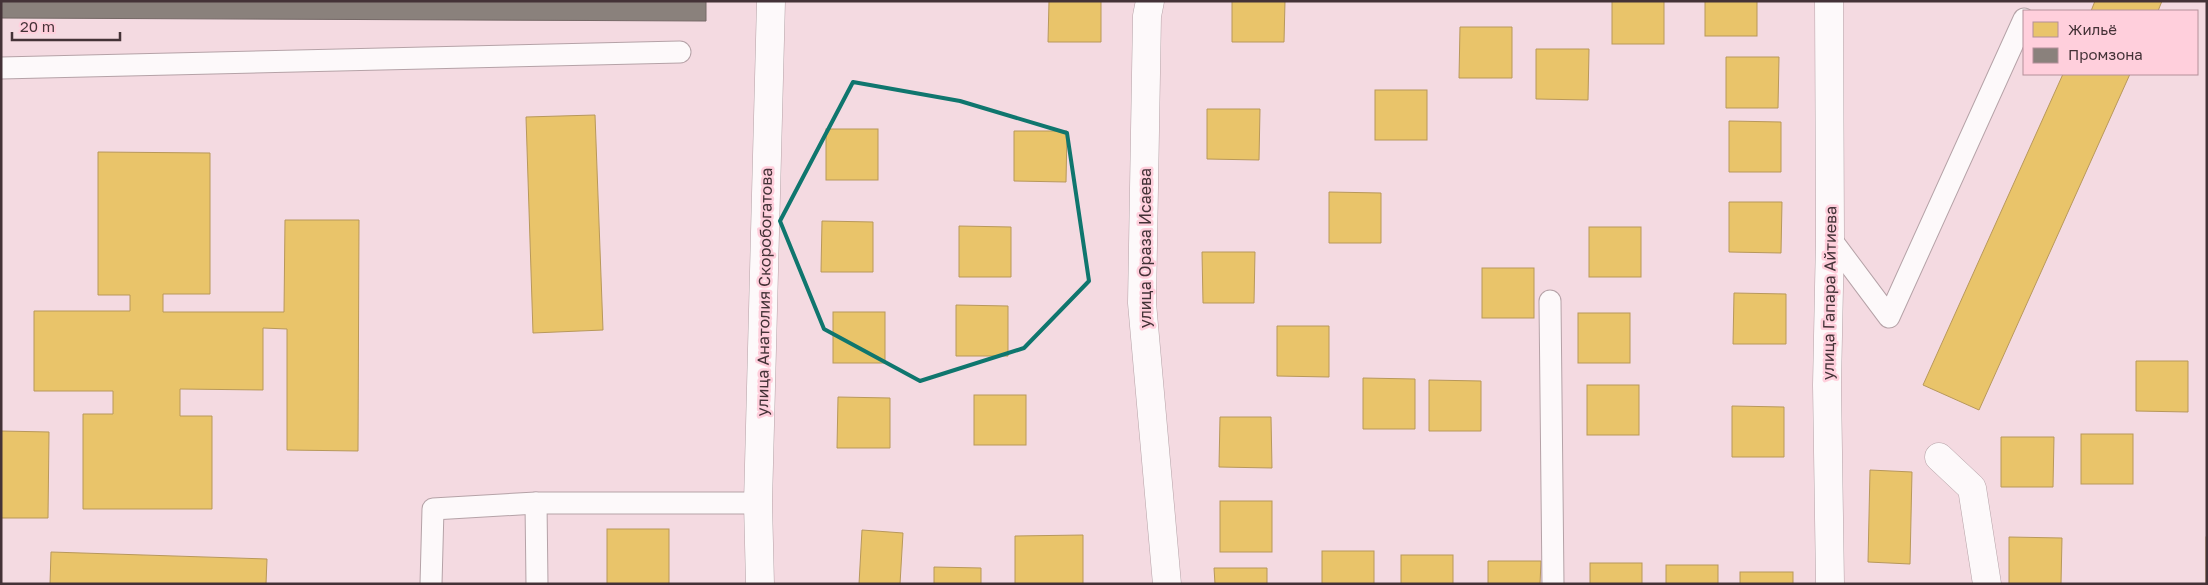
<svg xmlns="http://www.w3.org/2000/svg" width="2208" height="585" viewBox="0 0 2208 585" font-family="'Golos Text',sans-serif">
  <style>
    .homes { fill: #e9c46a; stroke: #b8985b }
    .industry { fill: #8a817c; stroke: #756967 }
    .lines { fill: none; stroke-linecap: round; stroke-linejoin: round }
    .service-casing { stroke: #b5a2a7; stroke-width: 23 }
    .minor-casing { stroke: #b5a2a7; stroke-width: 29 }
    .service { stroke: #fdf9fa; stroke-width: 21 }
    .minor { stroke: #fdf9fa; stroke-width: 28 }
    .marked { fill: none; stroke: #0f766e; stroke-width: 4; stroke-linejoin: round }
    .labels { text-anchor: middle; stroke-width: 5; stroke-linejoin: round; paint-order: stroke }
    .street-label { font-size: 16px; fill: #443237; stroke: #ffcfdc }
  </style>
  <rect width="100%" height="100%" fill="#f4dae1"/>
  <g class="homes">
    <path d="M1049 1H1101V42H1048Z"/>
    <path d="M1232 1H1285L1284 42H1232Z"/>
    <rect x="1612" y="1" width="52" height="43"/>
    <rect x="1705" y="1" width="52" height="35"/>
    <path d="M2095 1H2162L2158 11H2091Z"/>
    <path d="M1460 27H1512V78H1459Z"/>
    <path d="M1536 49H1589L1588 100 1536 99Z"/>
    <path d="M1726 57H1779L1778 108H1726Z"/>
    <path d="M2063 74H2130L1979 410 1923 385Z"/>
    <rect x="1375" y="90" width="52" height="50"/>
    <path d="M1207 109H1260L1259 160 1207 159Z"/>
    <path d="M595 115 603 330 533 333 526 117Z"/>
    <path d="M1729 121 1781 122V172H1729Z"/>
    <rect x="826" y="129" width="52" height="51"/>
    <path d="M1014 131H1067L1066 182 1014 181Z"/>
    <path d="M98 152 210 153V294H163V312H284L285 220H359L358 451 287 450V329L263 328V390L180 389V416H212V509H83V414H113V391H34V311H130V295H98Z"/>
    <path d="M1329 192 1381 193V243H1329Z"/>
    <path d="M1729 202H1782L1781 253 1729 252Z"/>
    <path d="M822 221 873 222V272H821Z"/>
    <path d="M959 226 1011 227V277H959Z"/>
    <rect x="1589" y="227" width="52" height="50"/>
    <path d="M1202 252H1255L1254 303H1203Z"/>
    <rect x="1482" y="268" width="52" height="50"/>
    <path d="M1734 293 1786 294V344H1733Z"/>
    <path d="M956 305 1008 306V356H956Z"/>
    <rect x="833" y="312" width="52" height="51"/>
    <rect x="1578" y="313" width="52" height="50"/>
    <path d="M1277 326H1329V377L1277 376Z"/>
    <path d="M2136 361H2188V412L2136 411Z"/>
    <path d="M1363 378 1415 379V429H1363Z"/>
    <path d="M1429 380 1481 381V431H1429Z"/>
    <rect x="1587" y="385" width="52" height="50"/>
    <rect x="974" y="395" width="52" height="50"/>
    <path d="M838 397 890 398V448H837Z"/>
    <path d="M1732 406 1784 407V457H1732Z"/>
    <path d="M1220 417H1271L1272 468 1219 467Z"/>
    <path d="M1 431 49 432 48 518H1Z"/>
    <rect x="2081" y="434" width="52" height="50"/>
    <path d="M2001 437H2054L2053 487H2001Z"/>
    <path d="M1870 470 1912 472 1910 564 1868 562Z"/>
    <rect x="1220" y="501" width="52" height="51"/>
    <rect x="607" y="529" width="62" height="55"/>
    <path d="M862 530 903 533 900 584H859Z"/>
    <path d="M1083 535V584H1015V536Z"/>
    <path d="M2009 537 2062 538 2061 584H2009Z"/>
    <rect x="2206" y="537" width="1" height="47"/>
    <rect x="1322" y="551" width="52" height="33"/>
    <path d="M51 552 267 559 266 584H50Z"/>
    <rect x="1401" y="555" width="52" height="29"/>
    <path d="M1488 561H1541L1540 584H1488Z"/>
    <rect x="1590" y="563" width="52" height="21"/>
    <rect x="1666" y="565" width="52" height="19"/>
    <path d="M934 567 981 568V584H934Z"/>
    <path d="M1214 568H1267V584H1215Z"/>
    <rect x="1740" y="572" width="53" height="12"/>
  </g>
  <path class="industry" d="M1 1H706V21L1 18Z"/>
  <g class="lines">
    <g class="service-casing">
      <g id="service">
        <path d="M1 68 680 52"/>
        <path d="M1830 238 1889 317 2024 19"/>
        <path d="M1550 301 1553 584"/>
        <path d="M431 584 433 509 536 503"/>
        <path d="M537 584 536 503H758"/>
      </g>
    </g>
    <g class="minor-casing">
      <g id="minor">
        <path d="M1150 1 1147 16 1142 303 1167 584"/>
        <path d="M1829 1 1830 238 1827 385 1830 584"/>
        <path d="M1939 457 1972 488 1987 584"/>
        <path d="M760 584 758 503 771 1"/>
      </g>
    </g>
    <use href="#service" class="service"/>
    <use href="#minor" class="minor"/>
  </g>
  <path class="marked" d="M853 82 960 101 1067 133 1089 281 1024 348 920 381 824 329 780 221Z"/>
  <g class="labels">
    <g class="street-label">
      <text transform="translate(1145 248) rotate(-90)" y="6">улица Ораза Исаева</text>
      <text transform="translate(764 292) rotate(-89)" y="6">улица Анатолия Скоробогатова</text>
      <text transform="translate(1829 293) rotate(-89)" y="6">улица Гапара Айтиева</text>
    </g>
  </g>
  <rect width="2208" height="585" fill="none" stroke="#443237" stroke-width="5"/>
  <rect x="2023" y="10" width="175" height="65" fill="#ffcfdc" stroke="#b4909a"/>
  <rect x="2033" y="22" width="25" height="15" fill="#e9c46a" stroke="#b4909a"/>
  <text x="2068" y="35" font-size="15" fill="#443237">Жильё</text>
  <rect x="2033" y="48" width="25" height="15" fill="#8a817c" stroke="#b4909a"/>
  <text x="2068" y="60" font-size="15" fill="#443237">Промзона</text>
  <path d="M12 32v8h108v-8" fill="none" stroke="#443237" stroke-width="2.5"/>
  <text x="20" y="32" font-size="15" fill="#443237" stroke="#ffcfdc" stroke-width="4" paint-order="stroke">20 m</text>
</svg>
